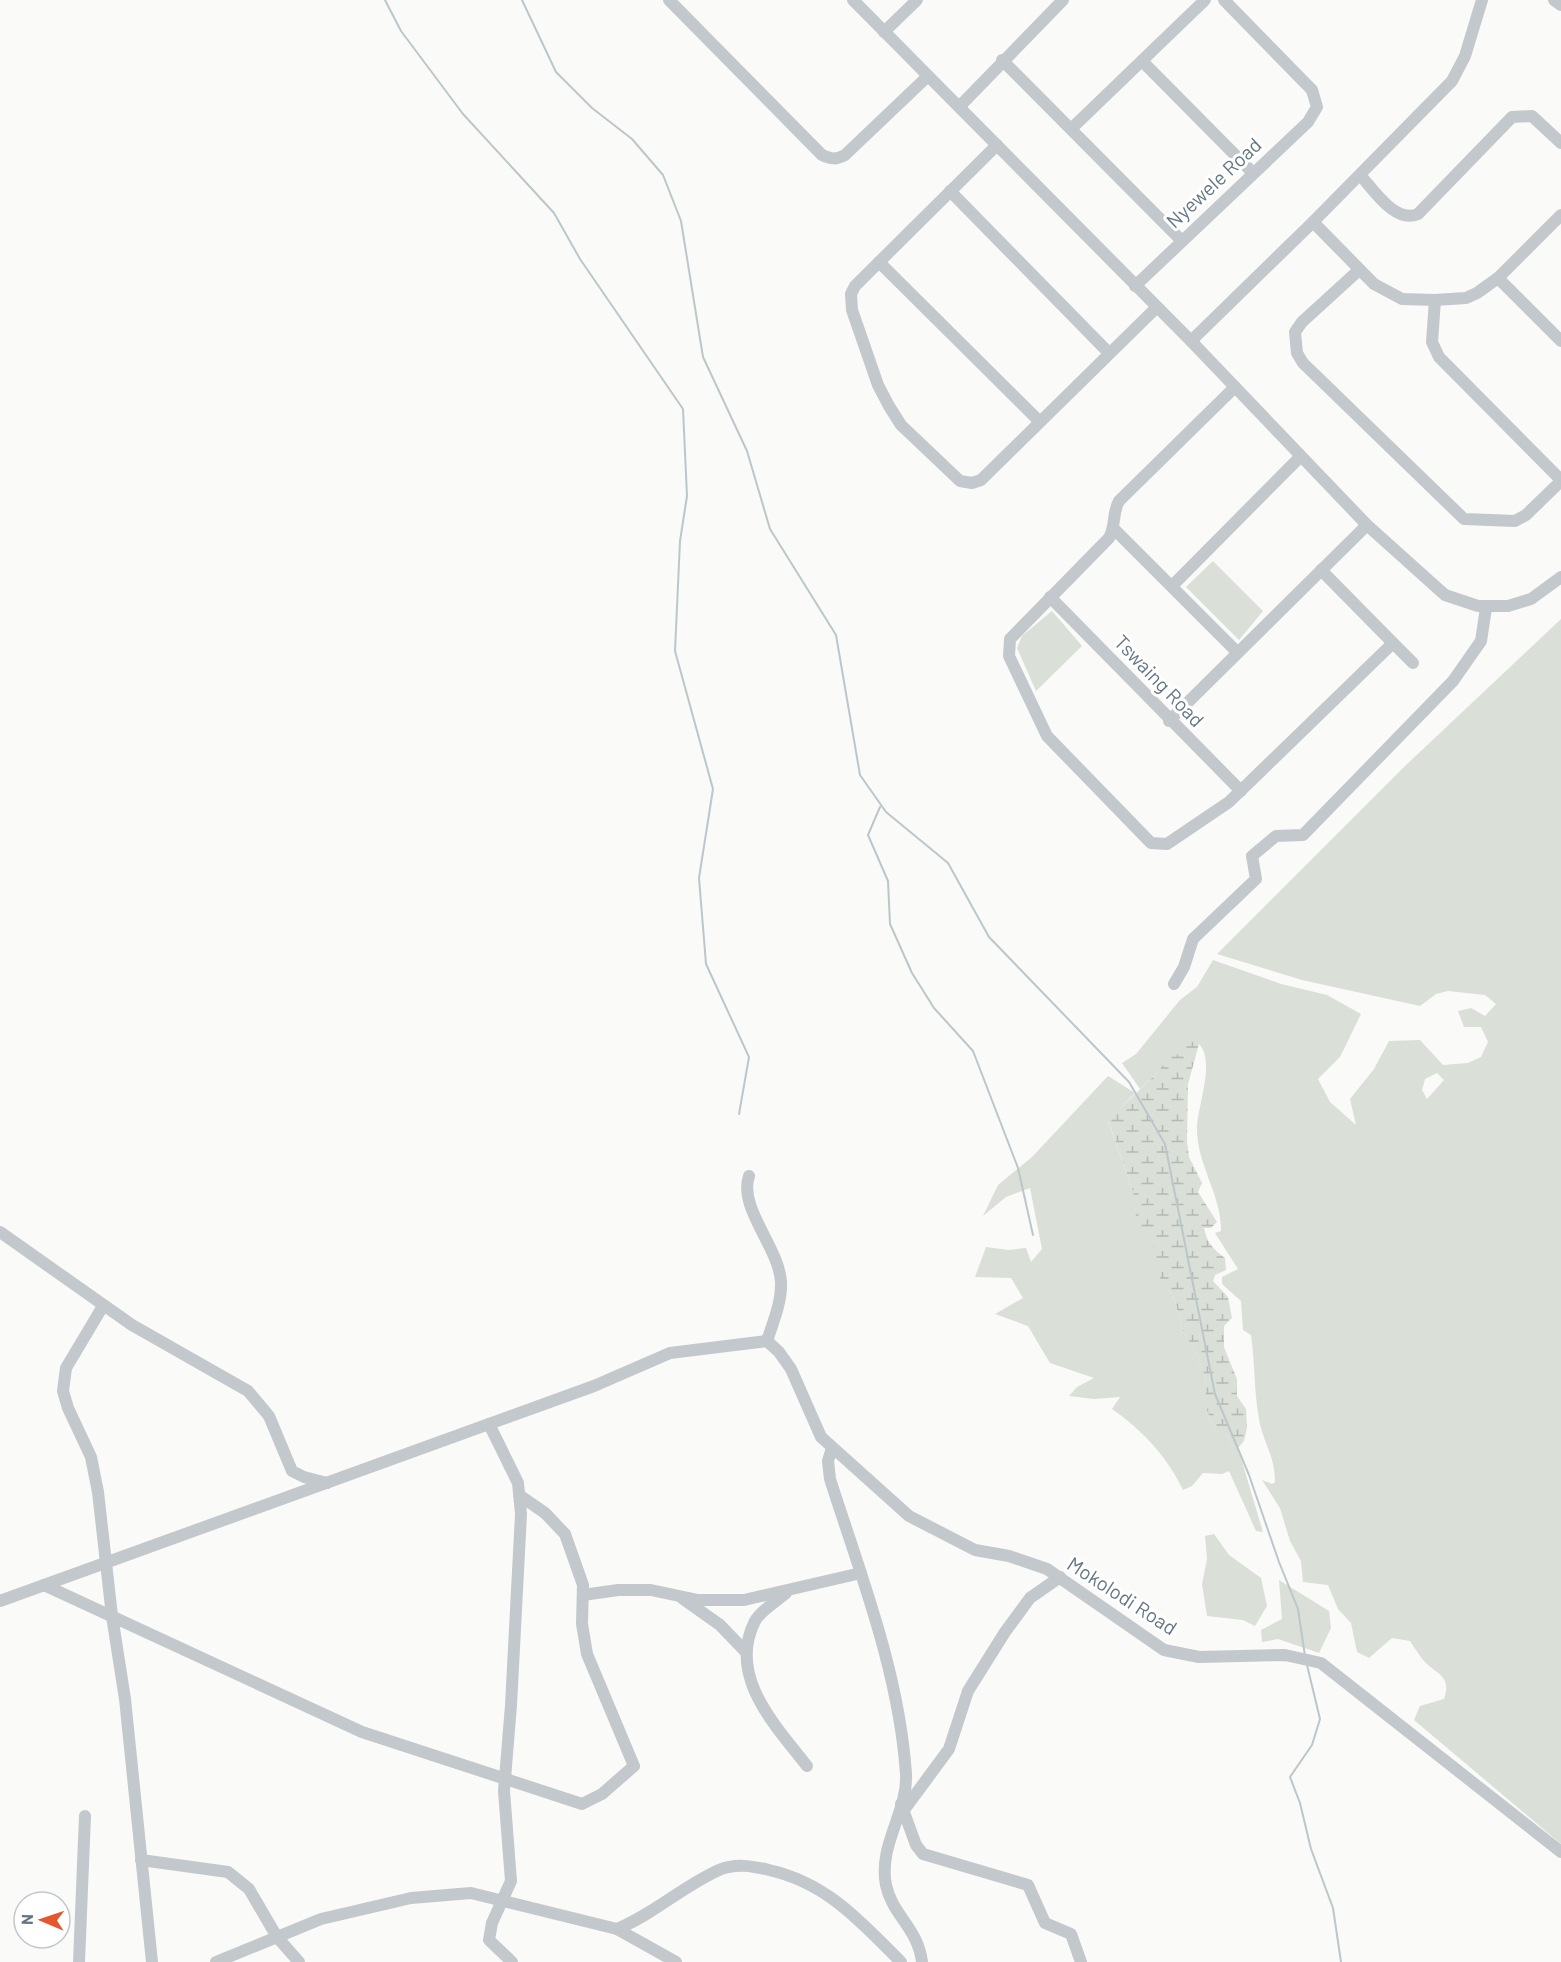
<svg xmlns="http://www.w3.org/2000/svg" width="1561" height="1962" viewBox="0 0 1561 1962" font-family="Barlow,sans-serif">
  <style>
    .green { fill: #dadfd7; fill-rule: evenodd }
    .wetland { fill: url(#wetland-marsh) }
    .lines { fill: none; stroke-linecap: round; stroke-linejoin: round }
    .stream { stroke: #bbc7cb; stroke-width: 2 }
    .minor { stroke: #c3c8cc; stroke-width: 12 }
    .labels { text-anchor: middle; stroke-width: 6; stroke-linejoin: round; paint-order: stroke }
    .street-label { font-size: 20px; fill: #657683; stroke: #fff }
  </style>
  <defs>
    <pattern id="wetland-marsh" width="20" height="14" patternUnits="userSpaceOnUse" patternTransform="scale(1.5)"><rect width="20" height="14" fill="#dadfd7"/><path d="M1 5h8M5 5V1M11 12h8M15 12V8" fill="none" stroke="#b4b9b4"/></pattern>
  </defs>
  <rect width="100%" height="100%" fill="#fafaf8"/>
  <g class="green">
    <path d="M1213 561 1263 611 1239 640 1186 587Z"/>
    <path d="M1052 611 1082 646 1036 691 1017 648 1022 636Z"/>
    <path d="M1561 619V1844L1414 1720 1420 1706 1444 1699C1452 1675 1437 1675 1424 1661 1419 1655 1414 1647 1410 1641L1392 1638 1369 1658 1357 1652 1351 1623 1338 1609 1328 1585 1303 1582 1301 1561 1290 1541 1280 1508 1262 1480 1272 1484 1275 1482C1275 1455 1263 1443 1259 1419 1254 1391 1255 1363 1251 1335L1243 1330 1241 1301 1222 1284V1277L1238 1269 1215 1233 1221 1231C1222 1196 1197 1165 1197 1129 1197 1107 1216 1061 1199 1044L1180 1056 1173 1053 1157 1073 1140 1089 1122 1063 1136 1054 1180 1000 1197 987 1213 960 1281 984 1327 995 1361 1014 1340 1057 1318 1079 1330 1102 1356 1125 1350 1099 1374 1069 1389 1041 1420 1040 1443 1065 1468 1063 1481 1057 1488 1042 1481 1027H1464L1458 1011 1471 1008 1485 1016 1496 1004 1485 995 1448 991 1436 994 1420 1006 1302 980 1217 954 1404 767ZM1437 1073 1444 1080 1427 1099 1422 1090 1425 1079Z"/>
    <path d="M1108 1076 1135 1093 1108 1121 1133 1191 1136 1207 1145 1228 1152 1232 1164 1286 1173 1295 1183 1331 1199 1359 1206 1381V1407L1215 1433H1226L1231 1445 1238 1448 1263 1532 1256 1531 1229 1471 1222 1474 1203 1473 1192 1486 1183 1490C1167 1456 1142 1430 1112 1409L1120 1397 1094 1399 1069 1396 1077 1387 1094 1378 1050 1363 1028 1326 995 1314 1023 1298 1011 1278 975 1277 986 1247 1008 1250 1026 1248 1031 1262 1042 1249 1030 1188 1006 1197 983 1216 998 1185 1032 1157Z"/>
    <path d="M1214 1534 1229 1555 1261 1578 1267 1606 1255 1626 1243 1620 1207 1616 1202 1584 1207 1559 1205 1536Z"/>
    <path d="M1279 1580 1329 1611 1331 1628 1319 1653 1278 1639 1262 1642 1261 1630 1282 1619Z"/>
  </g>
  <path class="wetland" d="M1189 1041 1199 1044 1188 1084 1187 1141 1189 1157 1202 1183 1198 1192 1217 1222 1211 1228H1204C1207 1243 1213 1249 1225 1258L1226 1270 1215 1275 1213 1281 1228 1297 1232 1318 1224 1326V1347L1237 1379V1396L1246 1409 1247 1428 1244 1441 1238 1448 1231 1445 1226 1433H1215L1206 1407V1381L1199 1359 1183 1331 1173 1295 1164 1286 1155 1267 1152 1232 1137 1226 1133 1191 1108 1120 1157 1073 1173 1052 1180 1056V1051Z"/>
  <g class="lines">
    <g class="stream">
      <path d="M385 0 401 31 463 114 554 213 580 259 683 409 687 496 680 541 675 651 713 789 699 878 706 964 749 1057 739 1114"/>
      <path d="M522 0 556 72 592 108 632 139 663 175 681 221 703 357 747 451 770 529 836 635 860 775 886 812 948 863 989 937 1129 1082 1165 1144 1215 1394 1249 1475 1279 1562 1298 1609 1305 1656"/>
      <path d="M880 807 868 835 888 881 890 924 912 973 934 1008 973 1051 1018 1168 1033 1235"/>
      <path d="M1307 1665 1320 1719 1312 1745 1290 1777 1300 1803 1311 1849 1333 1908 1341 1962"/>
    </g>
    <g class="minor">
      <path d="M669 0 822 155C831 159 836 160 845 155L928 76"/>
      <path d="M853 0 1191 341 1367 525 1445 595 1478 606H1508L1531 599 1561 577"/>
      <path d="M1554 0 1561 5"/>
      <path d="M884 32 917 0"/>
      <path d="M1002 60 1182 241"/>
      <path d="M1142 61 1253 173"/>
      <path d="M959 107 1063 0"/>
      <path d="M1071 129 1205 0"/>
      <path d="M997 145 855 286 851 294 852 310 878 385 889 406 901 425 960 481 972 483 981 480 1156 308"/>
      <path d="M1360 175C1374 190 1395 224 1418 214L1512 117 1532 116 1561 143"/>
      <path d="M950 191 1108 352"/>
      <path d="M1313 222 1374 284 1402 299 1435 300 1466 298 1477 293 1498 278 1561 215"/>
      <path d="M879 262 1039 421"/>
      <path d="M1359 270 1302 322 1295 332 1297 353 1303 363 1464 519 1515 521 1526 515 1561 481"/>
      <path d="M1498 278 1561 341"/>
      <path d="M1135 286 1308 122 1317 107 1312 90 1224 0"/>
      <path d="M1435 300 1432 342 1439 357 1561 480"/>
      <path d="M1191 341 1313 222 1452 81 1465 56 1482 0"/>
      <path d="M1235 387 1119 501C1112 513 1116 526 1109 538L1010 639 1009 656 1047 736 1151 843 1167 844 1229 802 1393 643 1321 570"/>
      <path d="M1114 529 1237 652"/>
      <path d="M1173 585 1300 457"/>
      <path d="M1050 597 1241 791"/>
      <path d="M1393 643 1413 663"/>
      <path d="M1169 721 1367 525"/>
      <path d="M1174 984 1184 967 1193 939 1256 879 1252 856 1276 836 1303 835 1453 681 1481 641 1486 608"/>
      <path d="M749 1176C738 1208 779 1247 781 1282 782 1302 773 1322 767 1341"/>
      <path d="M0 1232 132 1325 248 1391 269 1416 292 1471 304 1477 327 1483"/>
      <path d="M103 1306 66 1368 63 1391 68 1408 91 1457 98 1492 112 1616 125 1699 152 1962"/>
      <path d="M767 1341 779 1352 791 1369 821 1437 909 1516 975 1550 1009 1556 1047 1569 1164 1650 1199 1657 1285 1655 1321 1663 1561 1852"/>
      <path d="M489 1424 518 1483 521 1514 511 1705 504 1791 511 1881 492 1923 489 1940 512 1962"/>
      <path d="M832 1448 828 1461 830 1479C861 1576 899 1672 906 1774 908 1812 878 1845 886 1885 892 1915 918 1928 922 1962"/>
      <path d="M44 1585 362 1732 582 1804 602 1794 634 1766 587 1654 582 1624 583 1585 565 1534 545 1513 519 1495"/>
      <path d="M786 1593C777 1601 760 1611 755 1621 727 1676 775 1725 807 1766"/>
      <path d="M583 1595 618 1590H651L698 1600H744L861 1573"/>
      <path d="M682 1598 720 1625 746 1652"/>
      <path d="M0 1601 594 1386 670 1353 767 1341"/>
      <path d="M901 1804 916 1845 923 1854 1028 1885 1045 1923 1071 1934 1081 1962"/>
      <path d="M904 1810 949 1749 968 1691 1005 1632 1030 1598 1060 1577"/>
      <path d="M141 1860 228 1872 249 1889 277 1937 299 1962"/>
      <path d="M617 1929C654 1914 683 1886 719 1870 736 1863 752 1866 769 1870 827 1883 860 1921 901 1962"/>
      <path d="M79 1962 85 1816"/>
      <path d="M216 1962 321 1919 411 1898 471 1893 617 1929 676 1962"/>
    </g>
  </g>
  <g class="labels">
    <g class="street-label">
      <text transform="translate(1214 183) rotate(-43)" y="7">Nyewele Road</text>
      <text transform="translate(1159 681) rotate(46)" y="7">Tswaing Road</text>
      <text transform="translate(1122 1596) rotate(33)" y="7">Mokolodi Road</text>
    </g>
  </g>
  <g transform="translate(42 1920) rotate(272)"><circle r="28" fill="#ffffff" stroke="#c1c8cd" stroke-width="1.5"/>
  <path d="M0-4.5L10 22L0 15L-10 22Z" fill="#e4572e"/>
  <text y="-9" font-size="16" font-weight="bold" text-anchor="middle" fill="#657683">N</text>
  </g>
</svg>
